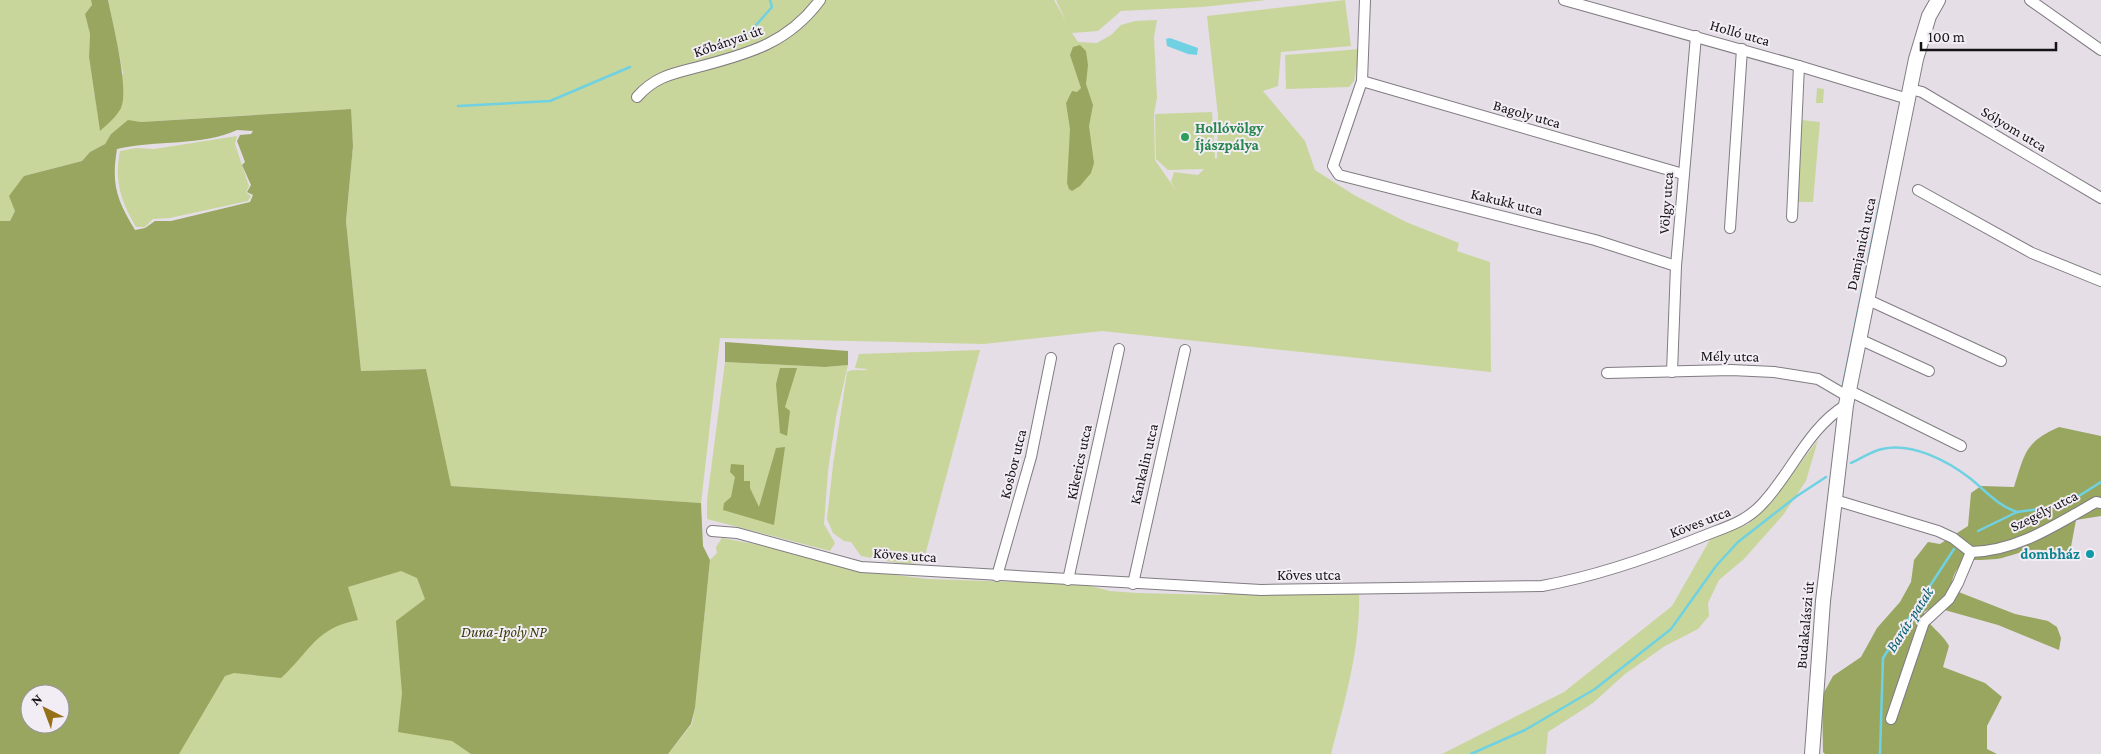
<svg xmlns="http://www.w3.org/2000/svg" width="2101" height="754" viewBox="0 0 2101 754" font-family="'Crimson Pro',serif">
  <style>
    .green { fill: #c9d69b; fill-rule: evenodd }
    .forest { fill: #98a660; fill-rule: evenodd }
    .water { fill: #6fd1e1 }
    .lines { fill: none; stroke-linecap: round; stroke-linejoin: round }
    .stream { stroke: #6fd1e1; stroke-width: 2.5 }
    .minor-casing { stroke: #817b82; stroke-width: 12 }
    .secondary-casing { stroke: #817b82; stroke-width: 16 }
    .minor { stroke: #fff; stroke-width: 10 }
    .secondary { stroke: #fff; stroke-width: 14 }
    .leisure-dot { fill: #2e9e5b; stroke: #f2ecf4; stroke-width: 2 }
    .culture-dot { fill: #0f9aa8; stroke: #f2ecf4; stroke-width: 2 }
    .labels { text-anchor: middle; stroke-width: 4; stroke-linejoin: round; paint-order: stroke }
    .street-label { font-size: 15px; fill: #161316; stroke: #f2ecf4 }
    .leisure-label { font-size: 15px; font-weight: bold; fill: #27864d; stroke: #f2ecf4; text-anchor: start }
    .culture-label { font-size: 15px; font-weight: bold; fill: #0d838f; stroke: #f2ecf4; text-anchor: end }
    .park-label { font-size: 15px; font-style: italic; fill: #373f08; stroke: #f2ecf4 }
    .water-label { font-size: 16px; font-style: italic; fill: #0a616c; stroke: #f2ecf4 }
  </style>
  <rect width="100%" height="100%" fill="#e5dee7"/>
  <g class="green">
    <path d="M0 0H91L92 5 85 14 90 34 89 57 100 130 123 73 108 0H1054L1066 21 1056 0H1267L1202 7 1121 11 1098 31 1072 33 1078 42 1097 43 1111 35 1121 25 1135 21 1157 20 1154 37 1157 98 1154 114 1155 160 1177 192 1171 182 1174 172 1198 175 1204 169 1168 170 1156 159 1155 114 1212 112 1215 159 1217 158 1218 116 1207 16 1345 0 1351 46 1281 52 1278 86 1263 91 1305 141 1315 170 1354 195 1406 222 1459 243 1457 251 1490 262 1491 372 1102 331 984 344 720 338 701 503 450 486 426 369 361 371 346 221 353 146 350 109 141 122 128 121 111 134 105 144 90 152 82 161 24 176 15 211 10 221H0Z"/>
    <path d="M1360 49 1354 81 1349 87 1286 89 1285 55Z"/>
    <path d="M1817 88 1824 89 1823 103H1816Z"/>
    <path d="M1802 120 1820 122 1813 202H1797Z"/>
    <path d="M237 136 235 144 249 186 246 192 251 196 248 201 170 218 153 219 145 227H136C121 201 114 181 120 151L136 148 154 149Z"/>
    <path d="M980 350 923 563 904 564 861 556 851 542 844 541 833 533 827 519 833 465 847 372C855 368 862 372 868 369L855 368 859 354Z"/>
    <path d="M725 362 824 367 848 365 836 417 828 471 824 524 835 543 830 551 707 519V500Z"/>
    <path d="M1818 440 1806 481 1783 515 1744 559 1719 580 1708 603 1709 616 1698 629 1665 646 1625 674 1593 703 1548 732 1546 754H1442L1564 692 1672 606 1711 538 1748 524 1766 508Z"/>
    <path d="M355 529 660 754H0V623ZM30 694H60V724H30Z"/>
    <path d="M722 538 766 546 849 569 927 579 1083 584 1110 591 1137 593 1220 595 1261 590H1359C1361 647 1345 700 1331 754H668L692 724 695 708 710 560 717 553 716 547Z"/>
  </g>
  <g class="forest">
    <path d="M91 0H108C112 20 130 91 121 108 116 117 108 124 100 131L89 57 90 34 85 14 92 5Z"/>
    <path d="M1080 45 1086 51 1088 65 1086 84 1093 105 1089 126 1094 163 1091 173 1080 186 1072 191 1069 189 1067 183 1070 129 1066 103 1072 91 1077 92 1081 88 1070 55 1073 47Z"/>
    <path d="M351 109 353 146 346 221 361 371 426 369 451 486 701 503 703 546 710 560 695 708 691 724 668 754H471L452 741 398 732 402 693 396 621 425 599 417 578 401 571 348 587 358 620C315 628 310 652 281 678L234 673 225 676 179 754H0V221H10L15 211 9 196 24 176 82 161 90 152 105 144 111 134 128 120 141 122ZM237 130 253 131 251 134 240 135 237 141 245 162 242 165 251 185 247 192 253 195 250 202 171 221H155L145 228 135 230C117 200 111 185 117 149 155 140 203 146 237 130ZM30 694H60V724H30Z"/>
    <path d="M725 342 848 351V365L825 367 725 362Z"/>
    <path d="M780 368H797L785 407 790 411 787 436 780 433 776 384Z"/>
    <path d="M2059 427 2101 436V516L2076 520 2070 552 2057 556C2036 542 2019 555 1997 559 1986 560 1975 560 1965 560 1956 569 1952 576 1951 589L2015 614 2048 621 2057 627 2061 638 2059 650 1998 625 1934 607 1924 612C1928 627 1942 632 1949 646L1943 667 1985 683 2002 697 1987 726V749L1997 754H1825L1823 752 1822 696 1833 676 1861 657 1877 628 1900 602 1911 582 1914 560 1928 542 1940 544 1968 526 1971 493 1981 486 2014 487C2025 453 2025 442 2059 427Z"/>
    <path d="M785 447 774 525 723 510 724 503 731 497 735 477 730 472 731 464 744 465V481H750V488L759 507 776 448Z"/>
  </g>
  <path class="water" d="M1170 38 1198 48 1197 55 1188 54 1167 46 1166 39Z"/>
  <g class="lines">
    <g class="stream">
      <path d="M726 43 749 33 772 7 770 0"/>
      <path d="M458 106 550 101 630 67"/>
      <path d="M1843 385 1880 202"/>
      <path d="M1851 463C1860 459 1872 451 1882 449 1912 442 1948 461 1971 479 1987 492 1997 505 2017 512"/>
      <path d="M1978 531 2017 512 2047 508 2074 499 2101 482"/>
      <path d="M1471 754 1525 730 1595 689 1671 629 1716 566 1738 542 1797 496 1826 477"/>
      <path d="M1880 754 1883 658 1954 549"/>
    </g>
    <g class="minor-casing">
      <g id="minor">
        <path d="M1365 0 1362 81 1333 166 1339 175 1595 240 1676 266"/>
        <path d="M1564 0 1799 66 1908 99"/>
        <path d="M2030 0 2101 50"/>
        <path d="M1362 81 1683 174"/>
        <path d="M1910 89 1922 92 2101 198"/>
        <path d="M637 97C656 75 676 73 702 66 751 53 789 42 820 0"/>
        <path d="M1918 190 2032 253 2101 281"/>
        <path d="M1792 217 1799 66"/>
        <path d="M1730 228 1742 49"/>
        <path d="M1866 299 2001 361"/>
        <path d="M1859 339 1929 371"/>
        <path d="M1672 372 1676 266 1696 36"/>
        <path d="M1607 373 1731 370 1774 372 1818 379 1847 396"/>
        <path d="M1848 390 1961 446"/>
        <path d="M1835 500 1938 531 1953 538 1971 552"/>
        <path d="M712 531 737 533 861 567 1261 590 1542 586C1597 576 1649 558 1701 537 1725 527 1745 523 1763 503 1792 472 1808 428 1846 405"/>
        <path d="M1971 552C2018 551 2057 524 2096 502L2101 503"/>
        <path d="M997 576 1031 457 1051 358"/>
        <path d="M1068 580 1119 349"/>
        <path d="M1133 584 1185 350"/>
        <path d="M1891 719 1924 622 1949 599 1958 583 1971 552"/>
      </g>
    </g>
    <g class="secondary-casing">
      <path id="secondary" d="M1812 754 1823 601 1846 405 1916 59 1929 16 1938 0"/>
    </g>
    <use href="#minor" class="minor"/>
    <use href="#secondary" class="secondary"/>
  </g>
  <circle class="leisure-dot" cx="1185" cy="137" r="5"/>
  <circle class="culture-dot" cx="2090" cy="554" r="5"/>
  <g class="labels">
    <g class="street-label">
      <text transform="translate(1740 33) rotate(16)" y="5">Holló utca</text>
      <text transform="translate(728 41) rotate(-19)" y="5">Kőbányai út</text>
      <text transform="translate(1527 114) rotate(16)" y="5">Bagoly utca</text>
      <text transform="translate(2014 129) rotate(31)" y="5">Sólyom utca</text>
      <text transform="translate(1507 202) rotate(14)" y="5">Kakukk utca</text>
      <text transform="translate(1666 203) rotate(-86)" y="5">Völgy utca</text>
      <text transform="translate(1861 244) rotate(-78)" y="5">Damjanich utca</text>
      <text transform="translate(1730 356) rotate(1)" y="5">Mély utca</text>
      <text transform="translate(1079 462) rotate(-78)" y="5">Kikerics utca</text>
      <text transform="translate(1013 464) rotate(-76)" y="5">Kosbor utca</text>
      <text transform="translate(1144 464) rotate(-77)" y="5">Kankalin utca</text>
      <text transform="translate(2044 511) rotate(-27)" y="5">Szegély utca</text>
      <text transform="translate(1700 522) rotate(-21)" y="5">Köves utca</text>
      <text transform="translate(905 555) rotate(4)" y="5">Köves utca</text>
      <text x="1309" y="580">Köves utca</text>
      <text transform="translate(1805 625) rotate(-85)" y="5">Budakalászi út</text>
    </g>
    <g class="leisure-label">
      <text x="1195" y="133">Hollóvölgy<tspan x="1195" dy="17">Íjászpálya</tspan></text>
    </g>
    <g class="culture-label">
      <text x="2080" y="559">dombház</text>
    </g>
    <g class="park-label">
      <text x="504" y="637">Duna-Ipoly NP</text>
    </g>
    <g class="water-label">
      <text transform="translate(1909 619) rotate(-57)" y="6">Barát-patak</text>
    </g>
  </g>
  <g transform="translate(45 709) rotate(318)"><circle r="24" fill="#f2ecf4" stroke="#9a959b"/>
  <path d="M0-4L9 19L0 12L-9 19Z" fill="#966f19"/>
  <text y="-8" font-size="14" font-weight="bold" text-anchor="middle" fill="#161316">N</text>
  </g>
  <path d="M1921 42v8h135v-8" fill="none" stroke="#161316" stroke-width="2.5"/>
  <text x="1928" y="42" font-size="15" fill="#161316" stroke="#f2ecf4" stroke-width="4" paint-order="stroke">100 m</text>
</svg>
